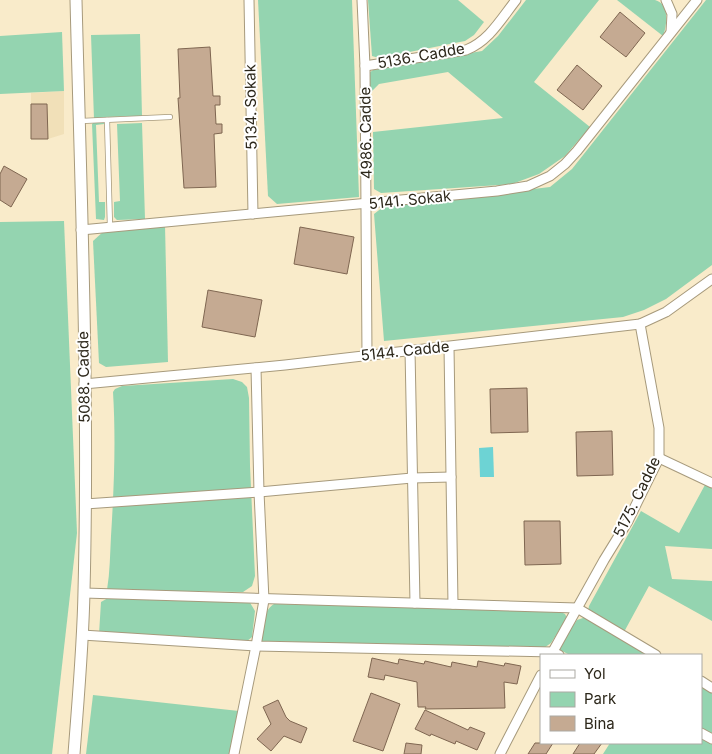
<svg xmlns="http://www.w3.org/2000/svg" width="712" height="754" viewBox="0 0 712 754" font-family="Inter,sans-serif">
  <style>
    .built { fill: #f1e0b8 }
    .green { fill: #94d4b0 }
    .water { fill: #6dd3d4 }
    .building { fill: #c5aa92; stroke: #7f6651 }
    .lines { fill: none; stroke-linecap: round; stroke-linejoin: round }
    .lane-casing { stroke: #a79a7c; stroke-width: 6 }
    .street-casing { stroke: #a79a7c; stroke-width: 11 }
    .secondary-casing { stroke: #a79a7c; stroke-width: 13 }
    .lane { stroke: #fff; stroke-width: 4.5 }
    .street { stroke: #fff; stroke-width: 9 }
    .secondary { stroke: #fff; stroke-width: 11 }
    .labels { text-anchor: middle; stroke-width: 4; stroke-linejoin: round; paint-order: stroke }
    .street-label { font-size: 15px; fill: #2c271a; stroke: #fff }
  </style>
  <rect width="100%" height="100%" fill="#f9ebca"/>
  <path class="built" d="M64 91V134L48 139H31V93Z"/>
  <g class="green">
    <path d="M258 0H352L359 197 277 204 268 196Z"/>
    <path d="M368 0H458L484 22 474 35 465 41 379 58 372 56Z"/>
    <path d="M526 0H599L534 82 590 127 565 156 539 174 512 184 381 193 374 189 373 132 503 118 448 72 379 84 370 93 369 73 373 70 482 51 498 36Z"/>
    <path d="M617 0C627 0 645 0 655 0 670 4 667 25 663 36Z"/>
    <path d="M706 0H712V265L666 299 644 310 623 317 384 341 374 214 383 207 550 187 572 169Z"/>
    <path d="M62 32 64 91 0 94V36Z"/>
    <path d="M140 34 142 116 104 117 103 119H94L91 35Z"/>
    <path d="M94 122H104V124L96 125 99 202H105V217L104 220 96 219 92 124Z"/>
    <path d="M142 123 145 219 117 220 114 217V202L120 201 117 124Z"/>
    <path d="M64 221 77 533 52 754H0V222Z"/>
    <path d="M165 225 168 362 106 367 99 363 93 241 104 231Z"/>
    <path d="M233 379 242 382 247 387 249 398 250 466 255 576 252 586 243 592 107 590C110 572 110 554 111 536 114 488 116 440 113 392L115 389 122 386Z"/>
    <path d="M706 483 712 486V549L665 546 672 579 712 581V621L649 586 624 632 588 611 589 606 641 511 679 533Z"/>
    <path d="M108 598 249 601 255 611 252 637 246 642 99 634 101 602Z"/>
    <path d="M274 604 557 610 565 614 567 618 551 643 544 648 260 641C262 627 262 612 274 604Z"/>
    <path d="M583 618H586L650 655H570L560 650 559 646 577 620Z"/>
    <path d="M701 685 712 691V734L701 728Z"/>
    <path d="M93 695 239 711 233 754H86Z"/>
    <path d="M701 738 712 743V754H603L610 743H701Z"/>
  </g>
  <path class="water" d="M493 447 494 477H480L479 448Z"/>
  <g class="building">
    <path d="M620 12 645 33 626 57 600 37Z"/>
    <path d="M210 47 213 96H220V105H215L216 124H222V133L214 134 216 187 184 188 178 98H180L178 49Z"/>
    <path d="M577 65 602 86 583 110 557 90Z"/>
    <path d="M31 104H47L48 139H31Z"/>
    <path d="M4 166 27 179 11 207 0 200V174Z"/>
    <path d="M300 227 354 237 347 274 294 264Z"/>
    <path d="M208 290 262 300 255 337 202 327Z"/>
    <path d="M527 388 528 432 491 433 490 389Z"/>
    <path d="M612 431 613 475 577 476 576 432Z"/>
    <path d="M524 521H560L561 564 525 565Z"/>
    <path d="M372 658 398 664 399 659 424 664 425 661 451 667 452 662 477 667 478 661 504 666 505 663 521 666 517 684 504 682 505 708 425 709 426 707H418L417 682 385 675 384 680 368 677Z"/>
    <path d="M371 693 400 704 383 751 353 741Z"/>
    <path d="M278 700 286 717 290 721 307 728 301 743 284 736 271 751 257 739 271 724 263 707Z"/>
    <path d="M425 710 468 730 470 727 485 733 477 750 456 741 455 744 431 734 430 736 415 729Z"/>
    <path d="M406 743 422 745 421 754H404Z"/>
    <path d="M535 743H553L546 754H528Z"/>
    <path d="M580 743H602L594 754H573Z"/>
  </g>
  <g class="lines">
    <g class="lane-casing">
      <g id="lane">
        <path d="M107 120 110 227"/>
        <path d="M81 121 170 117"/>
      </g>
    </g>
    <g class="street-casing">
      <g id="street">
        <path d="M249 0 253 214"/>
        <path d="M362 0 365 66 367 355"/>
        <path d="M666 0 672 14 671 32"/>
        <path d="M365 66 466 50C489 41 501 19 516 0"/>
        <path d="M81 230 497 191 528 186 550 176 565 164 577 151 697 0"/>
        <path d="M449 347 453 604"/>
        <path d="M410 350 415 603"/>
        <path d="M84 384 285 365 640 324 666 312 712 279"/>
        <path d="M659 458 712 483"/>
        <path d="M85 504 259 492 412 478 451 477"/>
        <path d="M84 593 577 608 656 655"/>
        <path d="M82 635 256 646 553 652 559 655"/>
        <path d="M551 655 604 560 628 521 659 458V428L640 324"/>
        <path d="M701 681 712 688"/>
        <path d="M701 733 712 739"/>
        <path d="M234 754 256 646 264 600 259 492 256 368"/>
        <path d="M500 754 541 675"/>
      </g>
    </g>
    <g class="secondary-casing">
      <path id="secondary" d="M74 754C78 700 83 646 84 591 89 394 81 197 76 0"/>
    </g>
    <use href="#lane" class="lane"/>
    <use href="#street" class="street"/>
    <use href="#secondary" class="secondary"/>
  </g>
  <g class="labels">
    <g class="street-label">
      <text transform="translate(421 56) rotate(-10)" y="5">5136. Cadde</text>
      <text transform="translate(251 107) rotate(-91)" y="5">5134. Sokak</text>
      <text transform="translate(366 133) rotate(-91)" y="5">4986. Cadde</text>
      <text transform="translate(410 200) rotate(-6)" y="5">5141. Sokak</text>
      <text transform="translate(405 351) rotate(-6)" y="5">5144. Cadde</text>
      <text transform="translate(84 377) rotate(-91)" y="5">5088. Cadde</text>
      <text transform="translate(637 497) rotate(-64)" y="5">5175. Cadde</text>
    </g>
  </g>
  <rect x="540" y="654" width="162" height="90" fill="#ffffff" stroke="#aba9a3"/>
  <rect x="550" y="670" width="25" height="8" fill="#ffffff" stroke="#aba9a3"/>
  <text x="584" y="679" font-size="15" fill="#2c271a">Yol</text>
  <rect x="550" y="692" width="25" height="15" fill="#94d4b0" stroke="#aba9a3"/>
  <text x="584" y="704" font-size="15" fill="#2c271a">Park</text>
  <rect x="550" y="716" width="25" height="15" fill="#c5aa92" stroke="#aba9a3"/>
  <text x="584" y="729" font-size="15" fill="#2c271a">Bina</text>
</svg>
